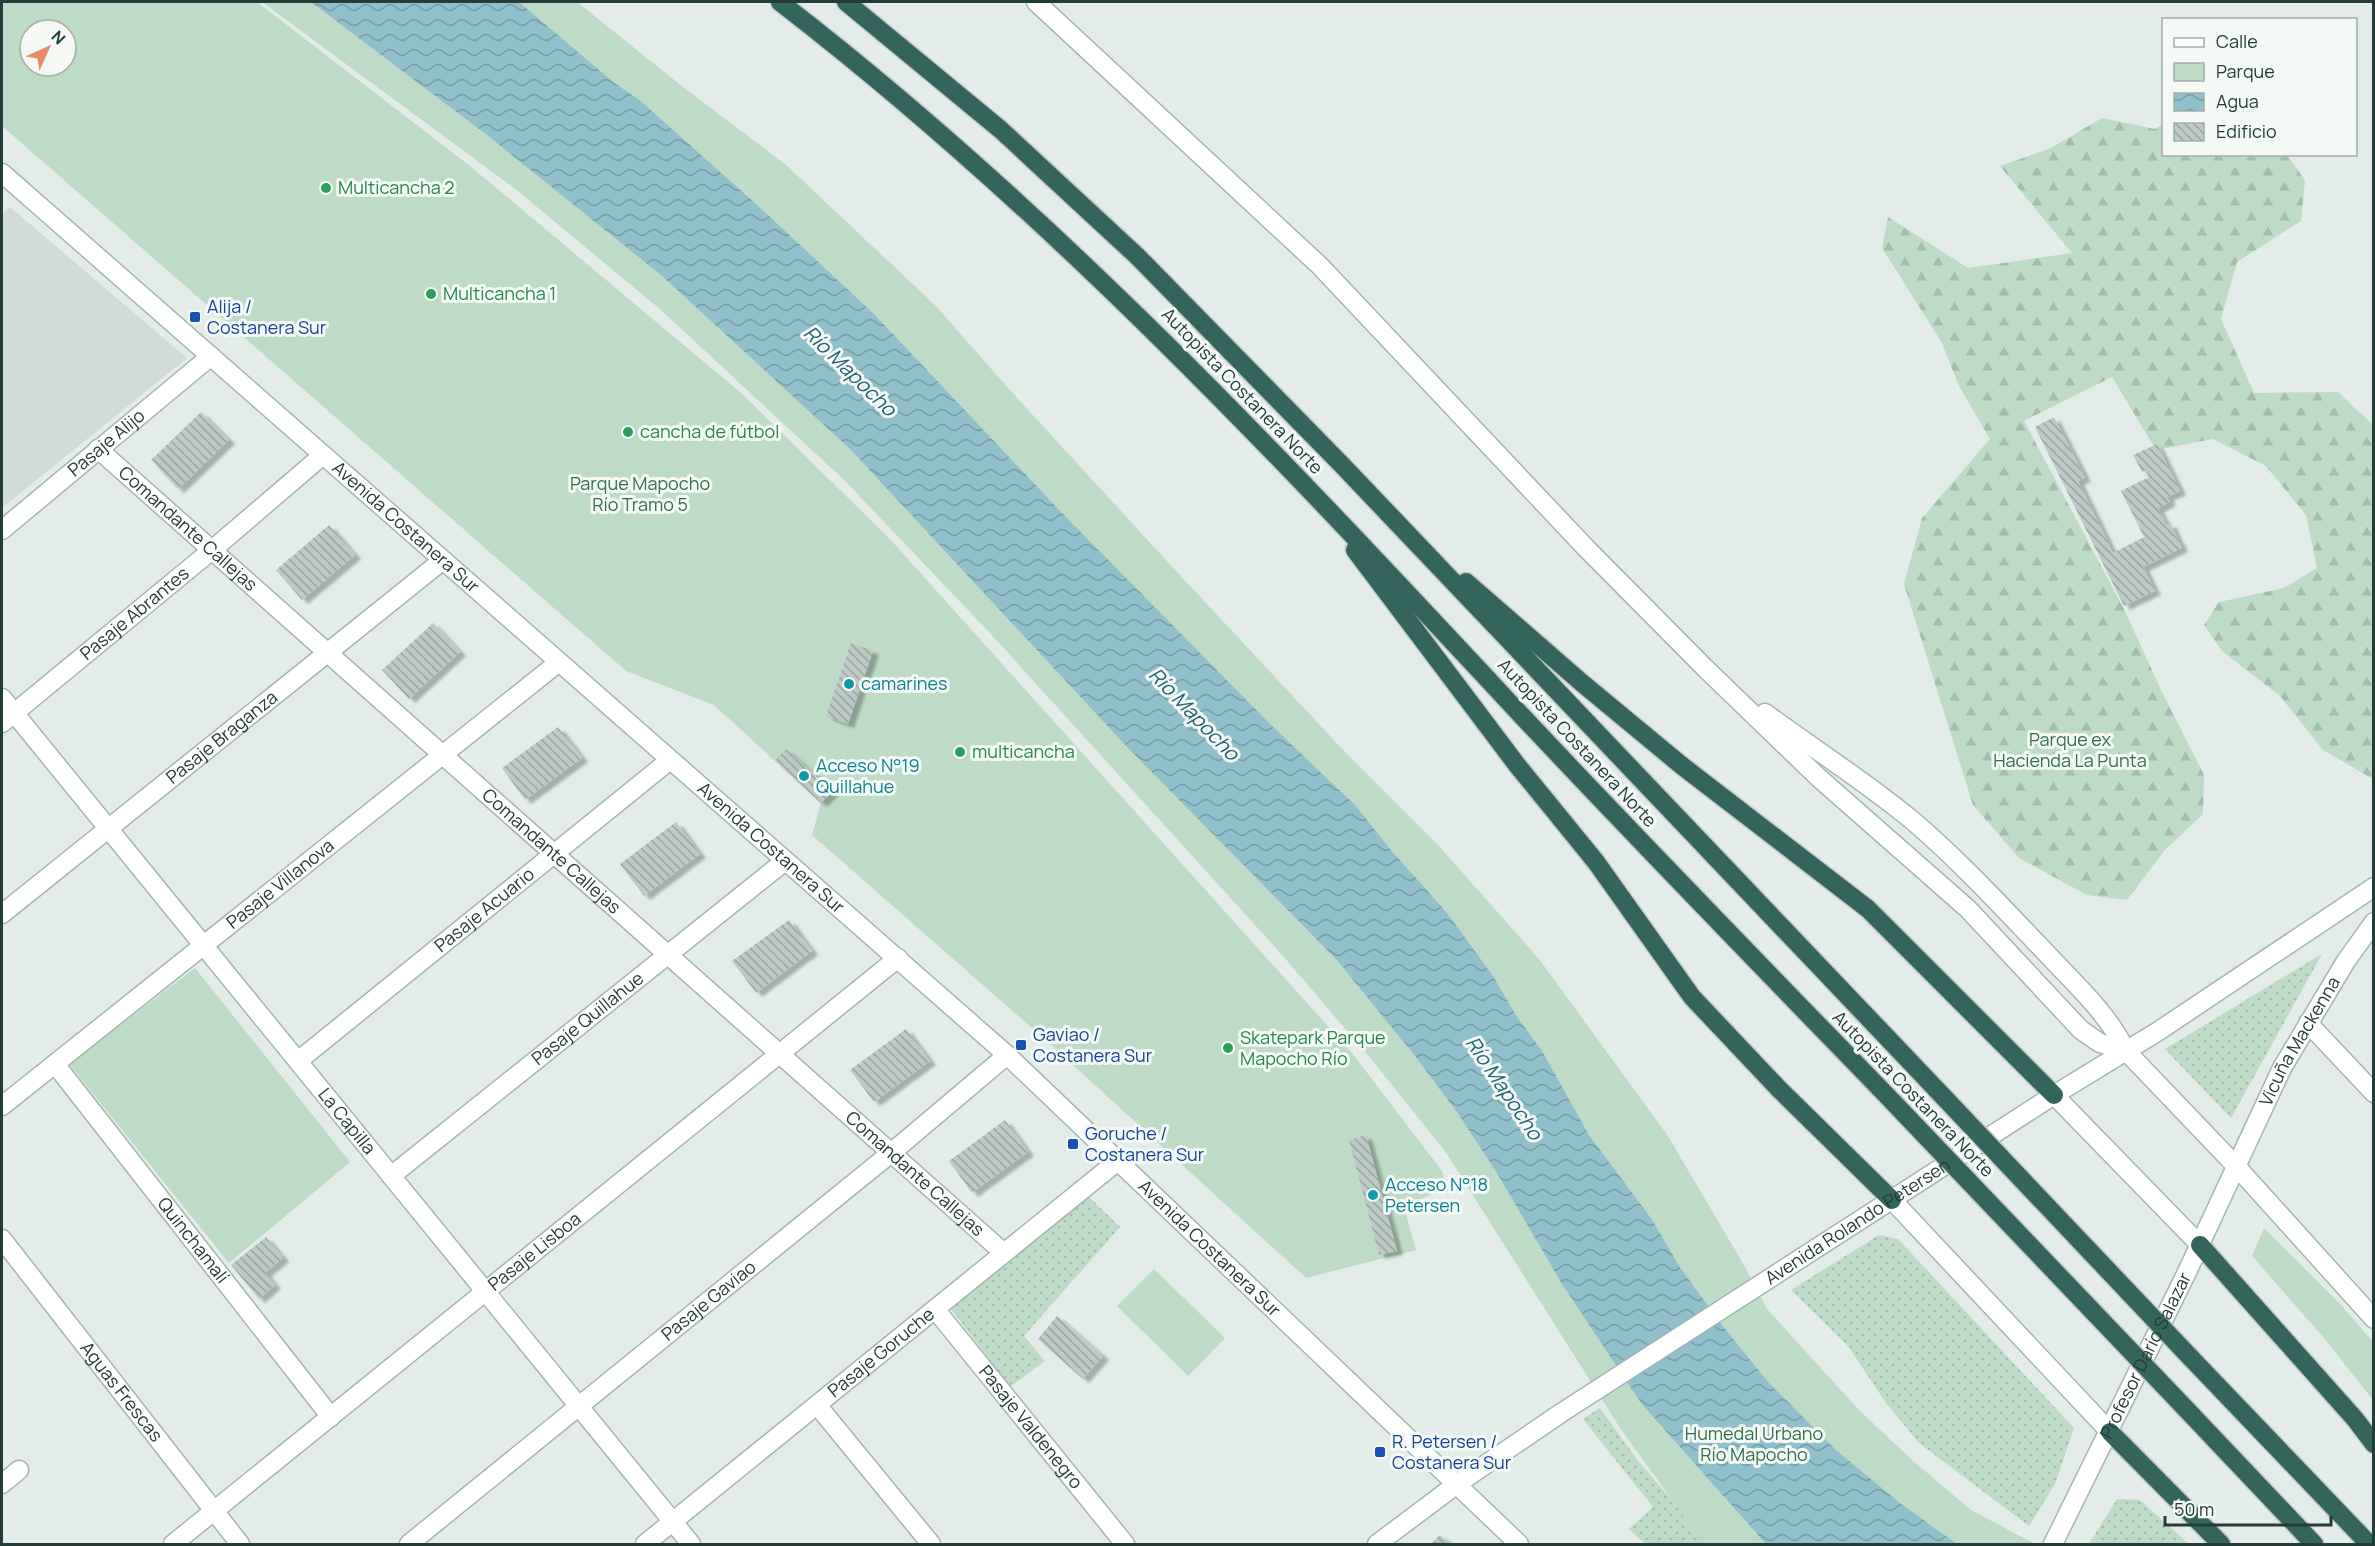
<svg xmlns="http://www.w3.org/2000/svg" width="2375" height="1546" viewBox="0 0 2375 1546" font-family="Manrope,sans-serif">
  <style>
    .built { fill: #d2dcd7 }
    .grass { fill: url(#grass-dots) }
    .forest { fill: url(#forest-firs) }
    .park { fill: #bedbc7; fill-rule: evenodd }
    .water { fill: url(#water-waves) }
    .building { fill: url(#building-back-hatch); filter: url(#shadow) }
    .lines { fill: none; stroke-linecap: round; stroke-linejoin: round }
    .street-casing { stroke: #a6b4af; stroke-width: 21 }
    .secondary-casing { stroke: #a3b7b1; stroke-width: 21 }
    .highway-casing { stroke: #c2c8c7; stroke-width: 21 }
    .street { stroke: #fff; stroke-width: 18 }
    .secondary { stroke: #fff; stroke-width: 18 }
    .highway { stroke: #33655d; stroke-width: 18 }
    .highway-bridge-casing { stroke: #c2c8c7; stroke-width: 21; stroke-linecap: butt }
    .highway-bridge { stroke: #33655d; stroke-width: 18 }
    .leisure-dot { fill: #2e9e5b; stroke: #f4f9f6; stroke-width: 2 }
    .transit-dot { fill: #1a4fb4; stroke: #f4f9f6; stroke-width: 2 }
    .culture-dot { fill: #0f9aa8; stroke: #f4f9f6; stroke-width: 2 }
    .labels { text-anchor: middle; stroke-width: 6; stroke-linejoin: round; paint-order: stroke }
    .leisure-label { font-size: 18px; fill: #27864d; stroke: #f4f9f6; text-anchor: start }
    .transit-label { font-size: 18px; fill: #164399; stroke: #f4f9f6; text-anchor: start }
    .street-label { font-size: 18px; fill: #243c37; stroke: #f4f9f6 }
    .park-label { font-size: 18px; fill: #326f4d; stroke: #f4f9f6 }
    .culture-label { font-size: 18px; fill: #0d838f; stroke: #f4f9f6; text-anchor: start }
    .water-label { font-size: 20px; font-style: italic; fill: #236273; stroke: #f4f9f6 }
  </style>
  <defs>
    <pattern id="grass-dots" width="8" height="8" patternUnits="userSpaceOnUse" patternTransform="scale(1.5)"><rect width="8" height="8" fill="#bedbc7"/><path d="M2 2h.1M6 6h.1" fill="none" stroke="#a3bdac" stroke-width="1.8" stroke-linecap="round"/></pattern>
    <pattern id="forest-firs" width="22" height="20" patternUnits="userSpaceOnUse" patternTransform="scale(1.5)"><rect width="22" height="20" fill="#bedbc7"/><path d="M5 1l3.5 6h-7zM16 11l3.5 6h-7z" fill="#a3bdac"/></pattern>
    <pattern id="water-waves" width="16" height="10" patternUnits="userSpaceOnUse" patternTransform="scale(1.5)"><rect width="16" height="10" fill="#90c0cc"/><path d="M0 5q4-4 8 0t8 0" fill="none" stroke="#759da6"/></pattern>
    <pattern id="building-back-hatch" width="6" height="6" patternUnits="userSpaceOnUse" patternTransform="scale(1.5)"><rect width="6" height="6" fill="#bcc9c5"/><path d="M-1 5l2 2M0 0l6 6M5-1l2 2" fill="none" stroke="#99a4a1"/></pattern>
    <filter id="shadow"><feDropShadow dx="6" dy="4" stdDeviation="1.5" flood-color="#0004"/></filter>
  </defs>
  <rect width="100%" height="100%" fill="#e3ece8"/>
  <path class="built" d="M10 207 187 358 2 508V214Z"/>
  <g class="grass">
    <path d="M2322 954 2231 1118 2165 1049Z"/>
    <path d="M1087 1195 1120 1227 1024 1336 1045 1361 1010 1387 951 1309Z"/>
    <path d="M1879 1235 1898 1239 2074 1428 2055 1484 2029 1526 1919 1443 1886 1403 1848 1346 1791 1290Z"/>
    <path d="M1600 1408 1638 1461 1710 1544H1645L1629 1529 1653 1507 1583 1419Z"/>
    <path d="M2117 1499 2140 1500 2189 1544H2089Z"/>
  </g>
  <path class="forest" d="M2102 118 2155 129 2163 124 2164 154 2287 155 2305 180 2301 221 2237 262 2221 319 2254 393 2338 392 2373 425V777L2371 778 2323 750 2280 696 2222 651 2204 625 2219 602 2284 588 2317 568 2306 515 2266 466 2213 439 2156 450 2112 377 2024 421 2123 607 2162 692 2204 775 2203 814 2164 851 2127 900 2087 895 2019 858 1973 805 1904 584 1922 518 1990 439 1959 386 1942 343 1882 248 1888 217 1968 268 2072 253 2000 166 2051 148Z"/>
  <g class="park">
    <path d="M2 2H257L470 166 740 392 889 538 1352 1053 1442 1171 1446 1187 1404 1207 1416 1250 1306 1278 1049 1043 812 835 821 803 714 705 626 671 2 126ZM30 30H66V66H30Z"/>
    <path d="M262 2H577L683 87 786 165 936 306 1008 388 1176 571 1344 751 1439 846 1539 959 1668 1136 1745 1267 1767 1309 1858 1409 1912 1460 1971 1510 2035 1544H1704L1620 1428 1445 1151 1371 1059 1283 956 990 633 845 481 660 309 514 188Z"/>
    <path d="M195 968 350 1162 229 1263 69 1064Z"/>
    <path d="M2264 1228 2341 1305 2373 1342V1400L2324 1338 2252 1256Z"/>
    <path d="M1154 1269 1225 1338 1188 1376 1117 1306Z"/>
  </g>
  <path class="water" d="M311 2H519L612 81 643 103 756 204 874 314 1062 513 1270 724 1356 806 1390 849 1447 913 1493 976 1517 1017 1542 1051 1589 1135 1653 1221 1679 1266 1722 1325 1768 1382 1837 1451 1900 1503 1957 1544H1766L1641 1403 1562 1284 1497 1173 1457 1112 1415 1056 1336 959 1128 748 850 449 661 275 487 135Z"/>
  <g class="building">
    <path d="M201 412 229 440 178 489 151 460Z"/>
    <path d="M2054 417 2085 478 2078 481 2113 553 2144 537 2121 491 2149 477 2146 470 2142 472 2133 455 2157 444 2180 491 2167 497 2170 502 2158 508 2166 525 2170 523 2182 548 2143 567 2155 591 2124 606 2035 427Z"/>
    <path d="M329 525 355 555 302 600 276 570Z"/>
    <path d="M433 623 460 652 409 699 382 670Z"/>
    <path d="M851 643 873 651 848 724 826 716Z"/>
    <path d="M558 727 582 758 525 800 502 768Z"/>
    <path d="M786 749 833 791 821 803 775 761Z"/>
    <path d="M676 822 700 854 644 896 620 864Z"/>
    <path d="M789 920 812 951 756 993 732 961Z"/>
    <path d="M906 1029 930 1061 874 1102 850 1070Z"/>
    <path d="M1005 1120 1028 1152 972 1193 949 1161Z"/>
    <path d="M1366 1135 1397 1251 1379 1255 1349 1140Z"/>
    <path d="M266 1237 283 1258 265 1273 275 1285 259 1299 231 1265Z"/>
    <path d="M1057 1316 1103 1356 1083 1379 1038 1339Z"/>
    <path d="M1440 1535 1450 1544H1431Z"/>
  </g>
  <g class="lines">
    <g class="street-casing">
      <g id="street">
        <path id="s1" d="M98 449 1004 1253"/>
        <path id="s2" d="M2 530 211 356"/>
        <path id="s3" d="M2 723 212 550 323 455"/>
        <path id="s4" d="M2 914 443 560"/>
        <path d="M2308 1023 2374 1093"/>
        <path id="s5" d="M298 1061 670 760"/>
        <path id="s6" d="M55 1064 331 1417"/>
        <path id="s7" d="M2 1106 559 662"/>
        <path id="s8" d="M391 1176 785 861"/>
        <path id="s9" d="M2 1239 240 1544"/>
        <path id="s10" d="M935 1309 1125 1544"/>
        <path d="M817 1405 931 1544"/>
        <path d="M2 1484 19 1470"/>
        <path id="s11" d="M173 1544 898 958"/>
        <path id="s12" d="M409 1544 891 1153 1007 1055"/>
        <path id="s13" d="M645 1544 1119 1160"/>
      </g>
    </g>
    <g class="secondary-casing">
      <g id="secondary">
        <path d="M1036 2 1320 266 1586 548 1706 669 1819 778 1968 909 2081 1030 2100 1043 2126 1051"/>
        <path id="s14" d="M2 173 1007 1055 1519 1544"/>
        <path id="s15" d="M2 698 691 1544"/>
        <path d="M1765 713C1814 749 1866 782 1913 821 1961 862 2005 910 2049 956 2077 986 2108 1014 2126 1051L2236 1166 2374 1319"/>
        <path d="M2054 1095 2200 1245"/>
        <path d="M1892 1200 2110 1432"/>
        <path id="s16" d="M1377 1544 1457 1484 1561 1413 2054 1095 2157 1032 2374 887"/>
        <path id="s17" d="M2053 1544 2187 1272 2282 1068 2346 961 2374 922"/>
      </g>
    </g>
    <g class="highway-casing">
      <g id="highway">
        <path d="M780 2C1054 213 1287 464 1522 716 1644 846 1769 974 1893 1102"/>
        <path d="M846 2 1001 130 1137 256 1342 465 1937 1090"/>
        <path d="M1355 550 1517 765 1596 862 1692 997 1779 1089 1892 1200"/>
        <path d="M1466 582 1582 683 1681 765 1868 909 2054 1095"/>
        <path d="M2200 1245 2355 1419 2374 1444"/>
        <path d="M2190 1357 2369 1544"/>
        <path d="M2187 1410 2314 1544"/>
        <path d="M2110 1432 2221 1544"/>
      </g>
    </g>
    <use href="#street" class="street"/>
    <use href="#secondary" class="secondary"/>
    <use href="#highway" class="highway"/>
    <g class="highway-bridge-casing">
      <g id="highway-bridge">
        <path d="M1937 1090 2190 1357"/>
        <path d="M1893 1102 2187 1410"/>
      </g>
    </g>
    <use href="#highway-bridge" class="highway-bridge"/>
  </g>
  <g class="leisure-dot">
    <circle cx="326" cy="188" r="6"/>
    <circle cx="431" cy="294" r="6"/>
    <circle cx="628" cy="432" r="6"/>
    <circle cx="960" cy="752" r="6"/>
    <circle cx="1228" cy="1048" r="6"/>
  </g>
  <g class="transit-dot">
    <rect x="189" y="311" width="12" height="12" rx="3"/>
    <rect x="1015" y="1039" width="12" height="12" rx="3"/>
    <rect x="1067" y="1138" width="12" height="12" rx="3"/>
    <rect x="1374" y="1446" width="12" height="12" rx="3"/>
  </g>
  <g class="culture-dot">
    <circle cx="849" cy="684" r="6"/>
    <circle cx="804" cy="776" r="6"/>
    <circle cx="1373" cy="1195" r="6"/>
  </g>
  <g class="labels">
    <g class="leisure-label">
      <text x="338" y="194">Multicancha 2</text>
      <text x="443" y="300">Multicancha 1</text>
      <text x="640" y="438">cancha de fútbol</text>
      <text x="972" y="758">multicancha</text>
      <text x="1240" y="1044">Skatepark Parque<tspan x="1240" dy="21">Mapocho Río</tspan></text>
    </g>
    <g class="transit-label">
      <text x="207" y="313">Alija /<tspan x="207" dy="21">Costanera Sur</tspan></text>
      <text x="1033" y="1041">Gaviao /<tspan x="1033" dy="21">Costanera Sur</tspan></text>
      <text x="1085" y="1140">Goruche /<tspan x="1085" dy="21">Costanera Sur</tspan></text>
      <text x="1392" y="1448">R. Petersen /<tspan x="1392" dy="21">Costanera Sur</tspan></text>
    </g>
    <g class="street-label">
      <text transform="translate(1242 391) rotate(46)" y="6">Autopista Costanera Norte</text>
      <text dy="6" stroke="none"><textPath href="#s2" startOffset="136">Pasaje Alijo</textPath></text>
      <text dy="6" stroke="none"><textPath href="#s14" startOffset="537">Avenida Costanera Sur</textPath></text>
      <text dy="6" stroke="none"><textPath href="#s1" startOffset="120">Comandante Callejas</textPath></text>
      <text dy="6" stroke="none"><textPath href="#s3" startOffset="172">Pasaje Abrantes</textPath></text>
      <text dy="6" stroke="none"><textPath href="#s4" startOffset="282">Pasaje Braganza</textPath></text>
      <text transform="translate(1577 743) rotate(47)" y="6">Autopista Costanera Norte</text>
      <text dy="6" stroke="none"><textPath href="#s14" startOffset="1023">Avenida Costanera Sur</textPath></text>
      <text dy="6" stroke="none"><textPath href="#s1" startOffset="606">Comandante Callejas</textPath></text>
      <text dy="6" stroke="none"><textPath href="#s7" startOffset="356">Pasaje Villanova</textPath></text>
      <text dy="6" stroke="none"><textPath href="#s5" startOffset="240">Pasaje Acuario</textPath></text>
      <text dy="6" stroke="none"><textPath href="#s8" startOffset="252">Pasaje Quillahue</textPath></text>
      <text dy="6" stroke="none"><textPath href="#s17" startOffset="560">Vicuña Mackenna</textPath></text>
      <text transform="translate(1913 1094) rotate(46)" y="6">Autopista Costanera Norte</text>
      <text dy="6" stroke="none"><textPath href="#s15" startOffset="546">La Capilla</textPath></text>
      <text dy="6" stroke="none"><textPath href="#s1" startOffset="1092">Comandante Callejas</textPath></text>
      <text dy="6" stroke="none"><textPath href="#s16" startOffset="579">Avenida Rolando Petersen</textPath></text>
      <text dy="6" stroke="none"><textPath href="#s6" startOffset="224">Quinchamalí</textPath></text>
      <text dy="6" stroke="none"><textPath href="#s14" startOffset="1617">Avenida Costanera Sur</textPath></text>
      <text dy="6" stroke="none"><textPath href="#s11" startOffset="465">Pasaje Lisboa</textPath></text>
      <text dy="6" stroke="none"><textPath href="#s12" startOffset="386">Pasaje Gaviao</textPath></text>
      <text dy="6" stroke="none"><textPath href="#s13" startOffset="304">Pasaje Goruche</textPath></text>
      <text dy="6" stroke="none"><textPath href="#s17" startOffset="210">Profesor Darío Salazar</textPath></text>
      <text dy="6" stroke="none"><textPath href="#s9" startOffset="194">Aguas Frescas</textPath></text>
      <text dy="6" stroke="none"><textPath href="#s10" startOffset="152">Pasaje Valdenegro</textPath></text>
    </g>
    <g class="park-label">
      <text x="640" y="490">Parque Mapocho<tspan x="640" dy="21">Río Tramo 5</tspan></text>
      <text x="2070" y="746">Parque ex<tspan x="2070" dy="21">Hacienda La Punta</tspan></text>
      <text x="1754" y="1440">Humedal Urbano<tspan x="1754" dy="21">Río Mapocho</tspan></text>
    </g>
    <g class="culture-label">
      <text x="861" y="690">camarines</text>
      <text x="816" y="772">Acceso N°19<tspan x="816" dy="21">Quillahue</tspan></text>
      <text x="1385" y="1191">Acceso N°18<tspan x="1385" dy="21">Petersen</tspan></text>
    </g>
    <g class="water-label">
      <text transform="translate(850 371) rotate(44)" y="7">Río Mapocho</text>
      <text transform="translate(1194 714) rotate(46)" y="7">Río Mapocho</text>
      <text transform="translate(1504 1088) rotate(56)" y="7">Río Mapocho</text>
    </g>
  </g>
  <rect width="2375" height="1546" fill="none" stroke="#243c37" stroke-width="6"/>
  <rect x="2162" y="18" width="195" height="138" fill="#f4f9f6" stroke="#a1adaa" stroke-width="1.5"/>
  <rect x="2174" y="38" width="30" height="9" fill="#ffffff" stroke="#a1adaa" stroke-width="1.5"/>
  <text x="2216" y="48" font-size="18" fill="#243c37">Calle</text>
  <rect x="2174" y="63" width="30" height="18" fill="#bedbc7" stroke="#a1adaa" stroke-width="1.5"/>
  <text x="2216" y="78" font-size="18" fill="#243c37">Parque</text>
  <rect x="2174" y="93" width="30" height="18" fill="url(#water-waves)" stroke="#a1adaa" stroke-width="1.5"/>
  <text x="2216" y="108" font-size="18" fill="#243c37">Agua</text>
  <rect x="2174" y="123" width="30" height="18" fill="url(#building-back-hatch)" stroke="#a1adaa" stroke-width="1.5"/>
  <text x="2216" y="138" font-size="18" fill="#243c37">Edificio</text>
  <g transform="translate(48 48) rotate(45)"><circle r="28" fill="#f4f9f6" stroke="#a1adaa" stroke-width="1.5"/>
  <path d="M0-4.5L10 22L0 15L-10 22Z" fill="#e68c67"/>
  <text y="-9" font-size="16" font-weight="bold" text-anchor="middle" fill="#243c37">N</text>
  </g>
  <path d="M2165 1516v9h166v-9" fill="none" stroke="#243c37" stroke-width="3"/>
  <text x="2174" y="1516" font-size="18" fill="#243c37" stroke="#f4f9f6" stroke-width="4.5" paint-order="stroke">50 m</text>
</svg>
